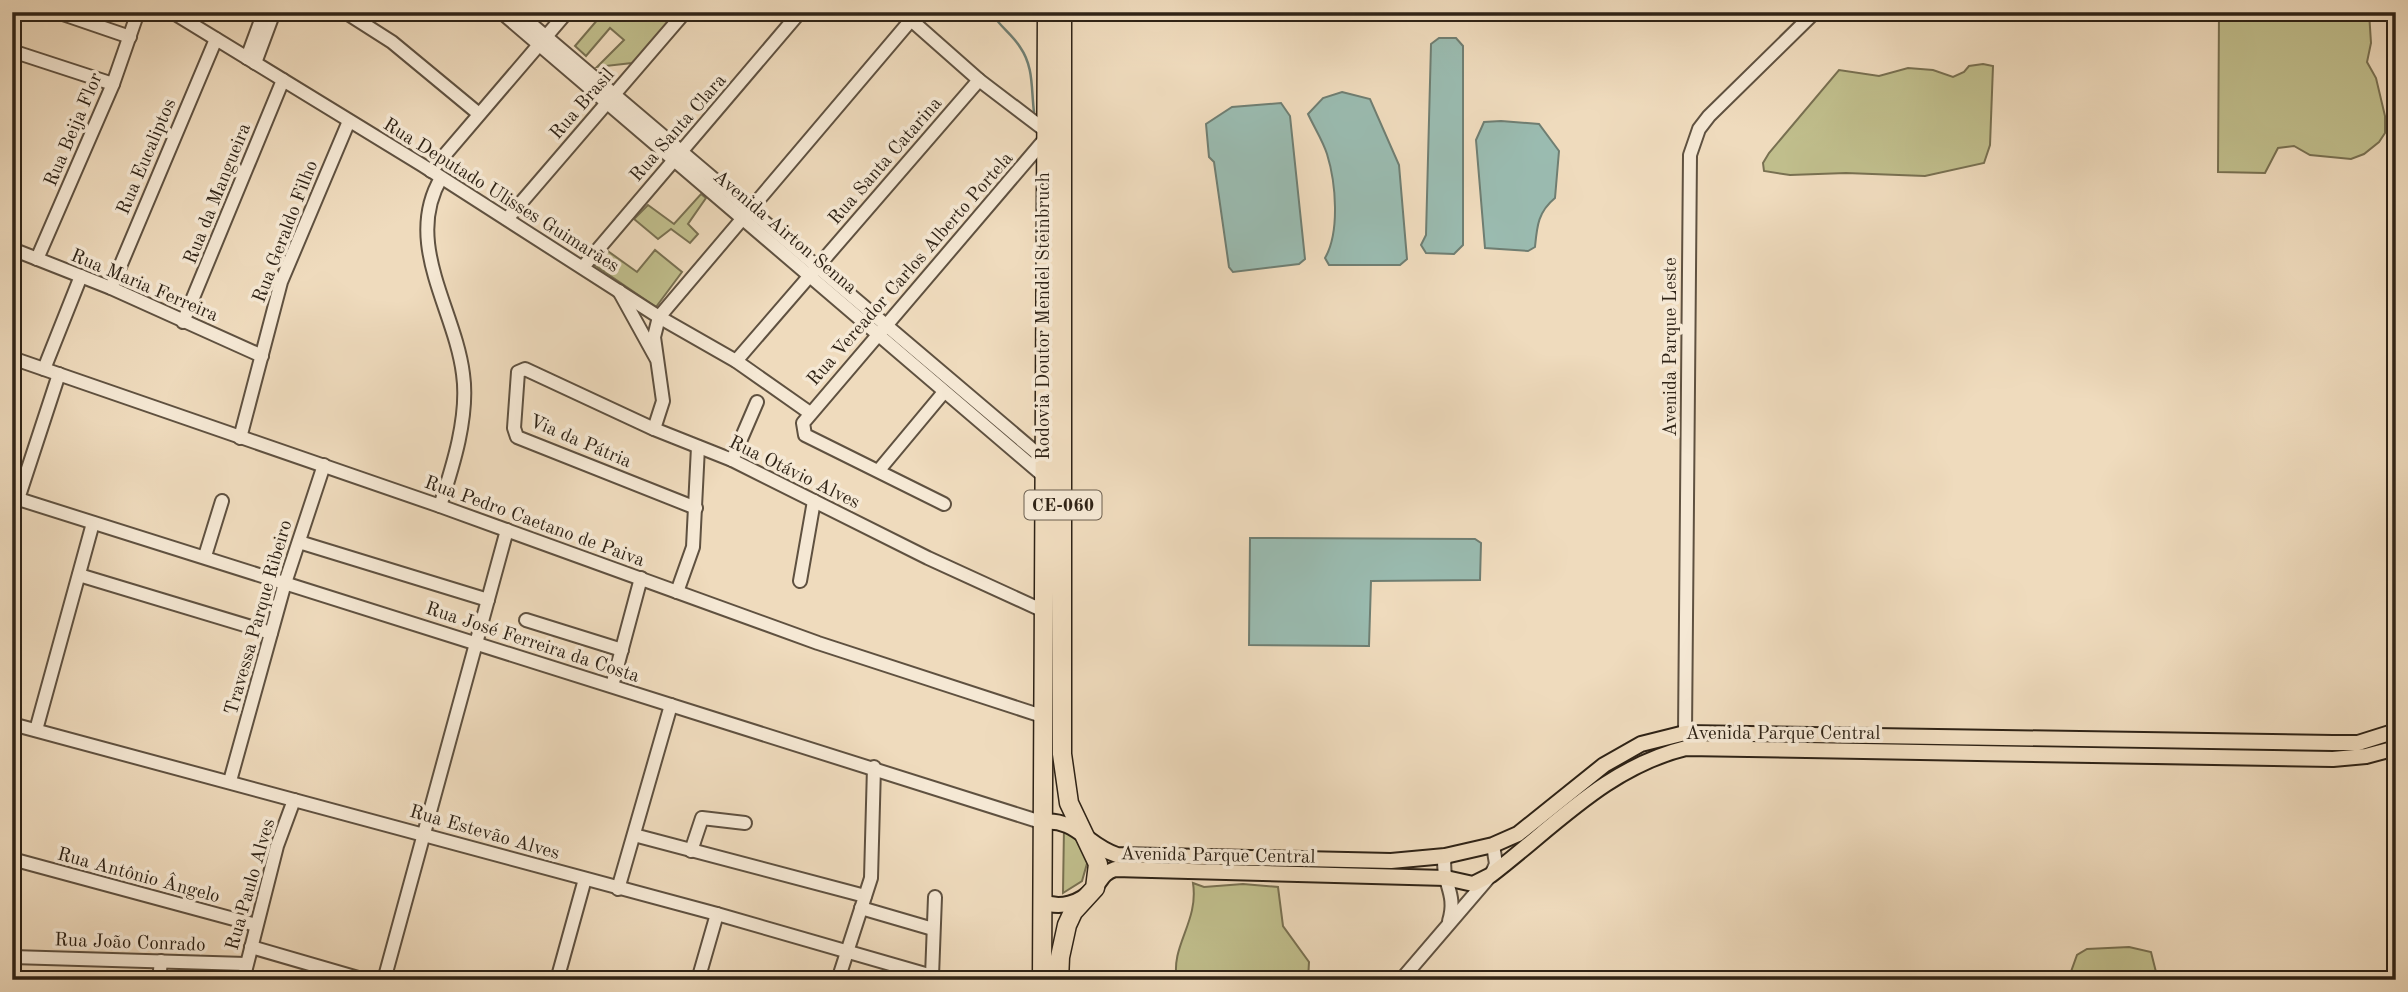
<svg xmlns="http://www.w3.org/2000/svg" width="2408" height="992" viewBox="0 0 2408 992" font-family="'Old Standard TT',serif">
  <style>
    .green { fill: #c0be8c; stroke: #787051; stroke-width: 2 }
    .water { fill: #9abbb0; stroke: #6f7e72; stroke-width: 2 }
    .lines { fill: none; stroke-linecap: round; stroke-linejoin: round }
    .stream { stroke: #6f7e72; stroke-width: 2.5 }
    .minor-casing { stroke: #5f5140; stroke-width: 16 }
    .major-casing { stroke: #2f2316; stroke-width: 18 }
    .highway-casing { stroke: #2f2316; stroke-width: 21 }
    .minor { stroke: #f5e8d4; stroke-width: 12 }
    .major { stroke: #efdbbd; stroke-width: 14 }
    .highway { stroke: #efdbbd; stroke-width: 18 }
    .labels { text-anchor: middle; stroke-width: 7; stroke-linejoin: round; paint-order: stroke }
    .shield { fill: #f5e8d4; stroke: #6a5e4f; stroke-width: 2 }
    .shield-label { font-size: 18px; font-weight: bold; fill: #2f2316 }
    .street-label { font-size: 19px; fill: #2f2316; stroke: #f5e8d4 }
  </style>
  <rect width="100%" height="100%" fill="#efdbbd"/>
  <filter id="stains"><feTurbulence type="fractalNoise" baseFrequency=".00286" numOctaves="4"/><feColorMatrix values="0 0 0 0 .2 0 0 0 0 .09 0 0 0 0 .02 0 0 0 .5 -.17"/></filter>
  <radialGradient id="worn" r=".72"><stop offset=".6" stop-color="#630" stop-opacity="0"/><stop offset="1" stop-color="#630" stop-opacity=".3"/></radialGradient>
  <g class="green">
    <path d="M593 12H668L672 16 660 35 632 63 597 67 624 40 610 28 586 56 575 46 599 18Z"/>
    <path d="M2219 12H2369L2371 43 2367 62 2376 78 2385 116V133L2379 142 2364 154 2351 159 2310 155 2294 146 2278 148 2265 173 2218 172Z"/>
    <path d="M1983 64 1993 66 1990 145 1984 163 1925 176 1846 173 1790 175 1764 171 1763 163 1769 153 1839 70 1879 76 1908 68 1933 70 1953 77 1964 72 1969 66Z"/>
    <path d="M701 194 706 198 688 224 698 234 690 243 671 229 658 239 634 219 648 205 674 224Z"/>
    <path d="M605 249 637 272 655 250 682 272 656 307 593 264Z"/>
    <path d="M1064 827 1074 832 1088 860 1082 881 1063 893Z"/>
    <path d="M1193 883 1204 887 1243 884 1278 887 1283 926 1309 962 1308 980H1177C1170 946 1199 922 1193 883Z"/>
    <path d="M2129 947 2151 952 2158 980H2068L2077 955 2087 949Z"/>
  </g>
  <g class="water">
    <path d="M1439 38H1456L1463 46V245L1454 254 1426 253 1421 245 1426 235 1431 44Z"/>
    <path d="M1342 92 1370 99 1399 165 1407 259 1400 265H1329L1325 258C1340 232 1336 183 1327 154 1323 141 1314 127 1308 114L1323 98Z"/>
    <path d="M1281 103 1290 116 1305 259 1299 264 1233 272 1229 267 1214 162 1209 157 1206 124 1232 107Z"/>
    <path d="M1501 121 1539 124 1559 151 1555 198C1538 212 1537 226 1535 247L1528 251 1485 248 1476 140 1484 122Z"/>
    <path d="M1250 538 1475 539 1481 543 1480 580 1371 581 1369 646 1249 645Z"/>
  </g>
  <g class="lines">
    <path class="stream" d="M991 12C999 26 1012 34 1020 47 1034 67 1031 89 1034 112"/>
    <g class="minor-casing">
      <g id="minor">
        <path d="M57 12 130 37"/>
        <path d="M172 12 422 165 659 317 736 361 810 413"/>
        <path d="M345 12 392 42 479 114"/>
        <path d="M501 12 1046 478"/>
        <path d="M517 12 1046 461"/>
        <path d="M902 12 979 80 1046 131"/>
        <path d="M12 51 113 84"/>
        <path d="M247 58 264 12"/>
        <path d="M255 63 274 12"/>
        <path d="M431 171 567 12"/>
        <path d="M507 219 685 12"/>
        <path d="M12 249 111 288 262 356"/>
        <path d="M37 259 113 84 138 12"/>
        <path d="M583 267 800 12"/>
        <path d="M111 288 216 39"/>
        <path d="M619 291 656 358"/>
        <path d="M183 322 283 80"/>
        <path d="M12 358 440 506 818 643 1045 717"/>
        <path d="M736 361 979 80"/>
        <path d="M44 369 81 276"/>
        <path d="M654 429 663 401 654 337 659 317 911 20"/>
        <path d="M240 438 281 282 349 121"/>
        <path d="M732 460 757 402"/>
        <path d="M879 470 944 392"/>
        <path d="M12 497 1041 822"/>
        <path d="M18 499 59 374"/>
        <path d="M944 504 805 435 803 423 1046 138"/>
        <path d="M440 506C453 466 469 416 463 374 455 309 403 243 441 178"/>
        <path d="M696 508 517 437 514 428 518 372 525 369 654 429 732 460 928 558 1046 612"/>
        <path d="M299 542 488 600"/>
        <path d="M205 556 222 501"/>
        <path d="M79 575 271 633"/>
        <path d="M800 581 814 501"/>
        <path d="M677 592 693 547 698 447"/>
        <path d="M526 620 622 650"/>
        <path d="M612 686 641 578"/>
        <path d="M12 724 717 914 946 980"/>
        <path d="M36 730 93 523"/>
        <path d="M1685 733 1690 155 1699 129 1709 116 1815 12"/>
        <path d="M230 781 285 583 324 465"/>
        <path d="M634 835 865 896"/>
        <path d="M691 851 702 818 745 823"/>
        <path d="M1445 856C1440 882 1458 892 1449 921"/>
        <path d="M12 859 256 925"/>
        <path d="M618 889 671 705"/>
        <path d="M861 908 933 929"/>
        <path d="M251 947 365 980"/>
        <path d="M12 957 246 964"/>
        <path d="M932 976 935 897"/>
        <path d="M159 980 161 961"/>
        <path d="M243 980 277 846 294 800"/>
        <path d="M384 980 507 530"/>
        <path d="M557 980 585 879"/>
        <path d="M698 980 717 914"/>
        <path d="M838 980 871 878 874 767"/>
        <path d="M1401 980 1491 875 1496 864 1493 845"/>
      </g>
    </g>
    <g class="major-casing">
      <g id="major">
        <path d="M1041 822C1076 817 1087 846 1117 855L1391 861 1445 856 1493 845 1518 834 1604 765 1641 744 1685 733 2333 743H2358L2396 731"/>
        <path d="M1042 901C1059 910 1081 903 1094 888 1103 879 1101 874 1115 869L1446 878 1473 884 1491 875C1554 827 1607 767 1686 748L2333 759 2366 756 2396 748"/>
      </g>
    </g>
    <g class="highway-casing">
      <g id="highway">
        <path d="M1042 980 1047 12"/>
        <path d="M1059 980 1060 957 1067 925 1073 912 1095 888 1098 864 1069 803 1062 754V12"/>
      </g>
    </g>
    <use href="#minor" class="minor"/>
    <use href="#major" class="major"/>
    <use href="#highway" class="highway"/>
  </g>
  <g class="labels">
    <rect class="shield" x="1024.5" y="490.5" width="77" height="29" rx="5"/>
    <g class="shield-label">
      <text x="1063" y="511">CE-060</text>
    </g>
    <g class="street-label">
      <text transform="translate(581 103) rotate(-49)" y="7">Rua Brasil</text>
      <text transform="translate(677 127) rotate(-49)" y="7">Rua Santa Clara</text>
      <text transform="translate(72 129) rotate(-67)" y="7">Rua Beija Flor</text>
      <text transform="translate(145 156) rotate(-67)" y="7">Rua Eucaliptos</text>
      <text transform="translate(884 160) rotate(-49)" y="7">Rua Santa Catarina</text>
      <text transform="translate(216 193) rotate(-68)" y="7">Rua da Mangueira</text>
      <text transform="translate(502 194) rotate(32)" y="7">Rua Deputado Ulisses Guimarães</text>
      <text transform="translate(284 231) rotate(-69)" y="7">Rua Geraldo Filho</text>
      <text transform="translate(786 231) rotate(40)" y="7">Avenida Airton Senna</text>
      <text transform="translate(909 268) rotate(-49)" y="7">Rua Vereador Carlos Alberto Portela</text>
      <text transform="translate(145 284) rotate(23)" y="7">Rua Maria Ferreira</text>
      <text transform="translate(1042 316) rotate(-90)" y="7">Rodovia Doutor Mendel Steinbruch</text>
      <text transform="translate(1669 347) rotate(-90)" y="7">Avenida Parque Leste</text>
      <text transform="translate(581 440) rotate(23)" y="7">Via da Pátria</text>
      <text transform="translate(795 471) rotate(26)" y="7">Rua Otávio Alves</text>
      <text transform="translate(535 520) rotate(20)" y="7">Rua Pedro Caetano de Paiva</text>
      <text transform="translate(257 617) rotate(-74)" y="7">Travessa Parque Ribeiro</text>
      <text transform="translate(533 641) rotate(18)" y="7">Rua José Ferreira da Costa</text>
      <text x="1783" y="739">Avenida Parque Central</text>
      <text transform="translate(485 831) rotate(16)" y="7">Rua Estevão Alves</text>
      <text transform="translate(1218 854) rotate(1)" y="7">Avenida Parque Central</text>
      <text transform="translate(139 874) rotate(15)" y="7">Rua Antônio Ângelo</text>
      <text transform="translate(249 884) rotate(-74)" y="7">Rua Paulo Alves</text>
      <text transform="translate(130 941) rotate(2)" y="7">Rua João Conrado</text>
    </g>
  </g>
  <rect width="2408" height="992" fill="none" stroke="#efdbbd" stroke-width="42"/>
  <rect x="14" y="14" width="2380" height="964" fill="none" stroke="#2f2316" stroke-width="3.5"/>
  <rect x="21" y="21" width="2366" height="950" fill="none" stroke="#2f2316" stroke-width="2"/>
  <rect width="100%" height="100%" filter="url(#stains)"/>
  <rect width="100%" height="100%" fill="url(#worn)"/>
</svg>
